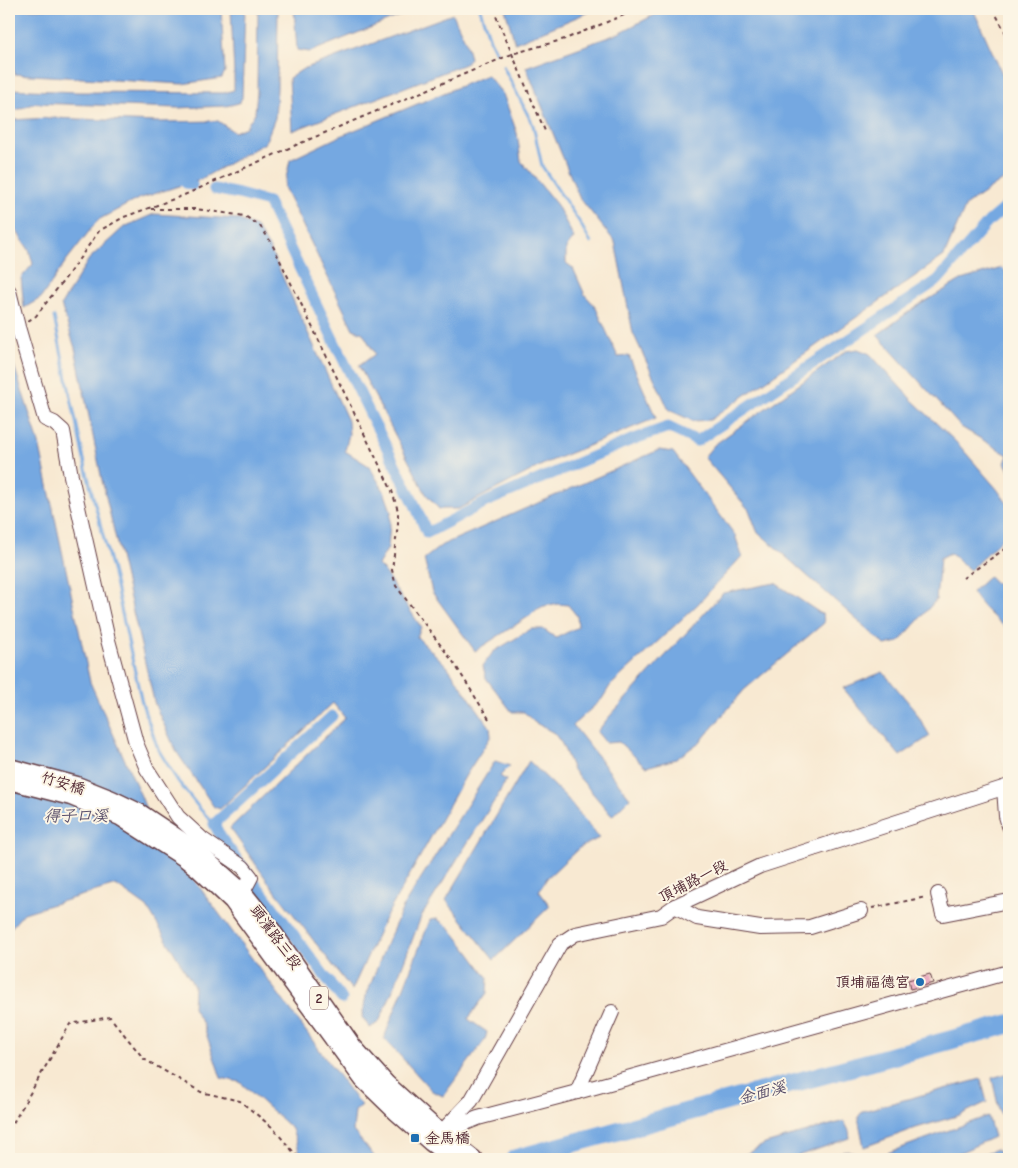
<svg xmlns="http://www.w3.org/2000/svg" width="1018" height="1168" viewBox="0 0 1018 1168" font-family="'Comic Neue','LXGW WenKai TC',sans-serif">
  <style>
    .water { fill: #75a8e1; stroke: #606486 }
    .lines { fill: none; stroke-linecap: round; stroke-linejoin: round }
    .stream { stroke: #75a8e1; stroke-width: 3 }
    .canal { stroke: #75a8e1; stroke-width: 11 }
    .river { stroke: #75a8e1; stroke-width: 19 }
    .building { fill: #e494b5 }
    .minor-casing { stroke: #643d44; stroke-width: 16 }
    .major-casing { stroke: #643d44; stroke-width: 19 }
    .path { stroke: #643d44; stroke-width: 2; stroke-dasharray: 4 4; stroke-linecap: butt }
    .minor { stroke: #fff; stroke-width: 14 }
    .major { stroke: #fff; stroke-width: 16 }
    .poi-dot { fill: #1f6fb2; stroke: #fcf5e5; stroke-width: 2 }
    .labels { text-anchor: middle; stroke-width: 4; stroke-linejoin: round; paint-order: stroke }
    .shield { fill: #fcf5e5; stroke: #7f5f63; stroke-width: 1 }
    .shield-label { font-size: 14px; font-weight: bold; fill: #4a1f2b }
    .street-label { font-size: 15px; fill: #4a1f2b; stroke: #fcf5e5 }
    .poi-label { font-size: 15px; fill: #4a1f2b; stroke: #fcf5e5; text-anchor: end }
    .water-label { font-size: 16px; font-style: italic; fill: #594f6b; stroke: #fcf5e5 }
  </style>
  <rect width="100%" height="100%" fill="#fcf5e5"/>
  <filter id="ink" filterUnits="userSpaceOnUse"><feTurbulence type="fractalNoise" baseFrequency=".02" numOctaves="2"/><feDisplacementMap in="SourceGraphic" scale="10" xChannelSelector="R" yChannelSelector="G"/><feConvolveMatrix kernelMatrix="1 2 1 2 8 2 1 2 1" color-interpolation-filters="sRGB"/></filter>
  <filter id="wash" filterUnits="userSpaceOnUse"><feTurbulence type="fractalNoise" baseFrequency=".0096" numOctaves="4" result="noise"/><feDisplacementMap in="SourceGraphic" scale="20" xChannelSelector="R" yChannelSelector="G"/><feGaussianBlur stdDeviation="1.12" result="paint"/><feColorMatrix in="noise" values="0 0 0 0 0 0 0 0 0 0 0 0 0 0 0 0 0 1.4 0 .05"/><feComposite in="paint" operator="in"/></filter>
  <g filter="url(#wash)">
    <rect width="100%" height="100%" fill="#f8e9d2"/>
    <g class="water">
      <path d="M9 9H221L225 71 222 78 182 84 15 74 9 52Z"/>
      <path d="M231 9H245L242 98 239 103 226 106 177 108 35 103 11 112 9 118V89L77 92 224 93 234 90V74Z"/>
      <path d="M258 9H278L277 89 275 118 265 143 201 179 138 199 98 220 66 261 41 298 24 308 21 278 33 264 29 250 12 224 9 214V120L52 118 157 122 218 121 234 132 246 127 255 113 257 91Z"/>
      <path d="M294 9H417L310 52 297 50Z"/>
      <path d="M505 9H596L515 43Z"/>
      <path d="M666 9H973L1009 89V176L966 205 944 256 710 420 693 421 669 410 633 333 615 242 579 197 526 67 617 34Z"/>
      <path d="M453 14 465 40 470 58 465 64 292 131 289 78 303 69Z"/>
      <path d="M487 75 503 94 517 133 521 161 557 205 574 238 566 248V263L573 268 585 295 595 306 618 357 629 356 656 418 546 463 458 509H439L426 494 359 366 375 354 363 333 353 329 284 187 290 160 338 137Z"/>
      <path d="M154 214 237 219 256 227 269 247 348 421 349 434 345 451 369 466 384 491 391 511 388 548 378 565 383 570 421 627 417 637 447 666 490 727 491 736 466 775 383 922 352 990 269 883 230 828 345 718 333 703 220 809 214 807 176 751 155 705 102 480 75 348 61 305 89 259 124 227Z"/>
      <path d="M1002 268 1009 276V470L1005 463 1008 455 961 427 877 335 914 308 961 280Z"/>
      <path d="M858 349 870 354 911 399 958 444 997 489 1009 506V532L970 570 950 553 940 558 936 600 899 642 885 645 757 531 749 510 704 457 714 445 846 351Z"/>
      <path d="M9 350 39 443 90 682 141 796 150 820 355 1098 362 1105 355 1111 353 1131 374 1156V1159H302L292 1129 240 1082 221 1078 203 1024 193 1008 194 986 147 907 116 885 24 913 9 930Z"/>
      <path d="M659 450 673 452 735 535 742 556 698 604 610 686 602 699 573 725 630 798 612 816 573 770 562 744 554 733 534 722 524 712H512L486 678 483 666 493 652 531 629H543L556 638 578 627 577 616 568 605C554 603 540 604 531 615L475 651 432 592 424 559 442 545Z"/>
      <path d="M989 576 1009 597V630C995 619 982 608 972 592Z"/>
      <path d="M775 583 823 615 824 623 744 690 701 741 676 759 646 767 619 742 606 743 597 732 609 717 723 593Z"/>
      <path d="M883 672 914 709 930 736 900 756 843 688Z"/>
      <path d="M495 761 510 766 500 776 506 780 498 795 468 842 421 917 395 985 379 1022 370 1028 362 1017 366 996 386 945 404 905Z"/>
      <path d="M529 761 566 797 599 838 579 848 547 878 539 891 550 906 494 960 446 900Z"/>
      <path d="M437 919 450 928 469 952 488 978 487 993 468 1019 487 1032 485 1040 443 1096 432 1091 384 1038 430 920Z"/>
      <path d="M1009 1073V1110L1000 1114 992 1078Z"/>
      <path d="M981 1079 987 1102 960 1115 916 1128 864 1147 858 1117 863 1111Z"/>
      <path d="M988 1116 994 1137 946 1159H871Z"/>
      <path d="M844 1121 849 1131 850 1138 789 1159H741L742 1156 765 1144Z"/>
      <path d="M996 1149 999 1151 1000 1159H970Z"/>
      <path d="M844 1151C852 1151 857 1152 859 1159H821Z"/>
    </g>
    <g class="lines">
      <g class="stream">
        <path d="M480 9 490 40 496 52"/>
        <path d="M503 66 533 125 542 166 580 223 591 243"/>
        <path d="M54 317 86 469 115 582 142 703 158 749 177 780 200 809 214 824"/>
      </g>
      <g class="canal">
        <path d="M186 183 192 185"/>
        <path d="M214 189 239 194 268 202 335 343 415 505 427 533 486 502 629 441 668 427 697 441 938 280 989 221 1009 204"/>
        <path d="M332 716 214 824 222 839 342 999"/>
      </g>
      <path class="river" d="M515 1159 1009 1024"/>
    </g>
    <g id="blocks">
      <path class="building" d="M930 974 933 983 910 989 908 980Z"/>
    </g>
  </g>
  <g filter="url(#ink)">
    <use href="#blocks" fill-opacity="0" stroke="#643d44" stroke-width="1"/>
    <g class="lines">
      <g class="minor-casing">
        <g id="minor">
          <path d="M9 291 18 327 45 419 54 423 63 431 71 476 108 640 136 743 147 769 178 817 202 839 243 867 251 877 243 892 236 897"/>
          <path d="M1004 788 1006 816 1009 826"/>
          <path d="M938 894 943 914 1009 901"/>
          <path d="M675 906 697 918 760 928 810 927 861 911"/>
          <path d="M577 1092 612 1012"/>
          <path d="M446 1131 478 1118 577 1092 1009 972"/>
          <path d="M433 1141 471 1101 560 944 575 934 661 916 675 906 760 866 1009 786"/>
        </g>
      </g>
      <g class="major-casing">
        <g id="major">
          <path d="M9 767 77 785 112 799 139 812 193 848 207 860 243 892 260 913 353 1046 387 1084 441 1133 474 1159"/>
          <path d="M9 781 71 797 120 817 184 858 198 869 232 901 363 1080 397 1113 431 1143 452 1159"/>
        </g>
      </g>
      <g class="path">
        <path d="M493 9 545 131"/>
        <path d="M993 9 1009 39"/>
        <path d="M151 209H196L245 216 260 226 271 242 392 491 398 511V524L392 570 396 586 454 663 489 719"/>
        <path d="M28 321 36 316 67 276 99 231 124 217 182 196 296 145 512 54 565 39 639 9"/>
        <path d="M963 578 1009 546"/>
        <path d="M872 908 926 897"/>
        <path d="M9 1130 70 1024 110 1017 144 1059 201 1092 240 1101 272 1127 296 1155 297 1159"/>
      </g>
      <use href="#minor" class="minor"/>
      <use href="#major" class="major"/>
    </g>
  </g>
  <g class="poi-dot">
    <circle cx="920" cy="982" r="5"/>
    <rect x="410" y="1133" width="10" height="10" rx="2.5"/>
  </g>
  <g class="labels">
    <rect class="shield" x="310" y="986.5" width="18" height="23" rx="4"/>
    <g class="shield-label">
      <text x="319" y="1003">2</text>
    </g>
    <g class="street-label">
      <text transform="translate(63 783) rotate(17)" y="5">竹安橋</text>
      <text transform="translate(693 881) rotate(-27)" y="5">頂埔路一段</text>
      <text transform="translate(276 937) rotate(54)" y="5">頭濱路三段</text>
    </g>
    <g class="poi-label">
      <text x="910" y="987">頂埔福德宮</text>
      <text x="425" y="1143" text-anchor="start">金馬橋</text>
    </g>
    <g class="water-label">
      <text x="76" y="821">得子口溪</text>
      <text transform="translate(762 1092) rotate(-15)" y="6">金面溪</text>
    </g>
  </g>
  <rect width="1018" height="1168" fill="none" stroke="#fcf5e5" stroke-width="30"/>
</svg>
